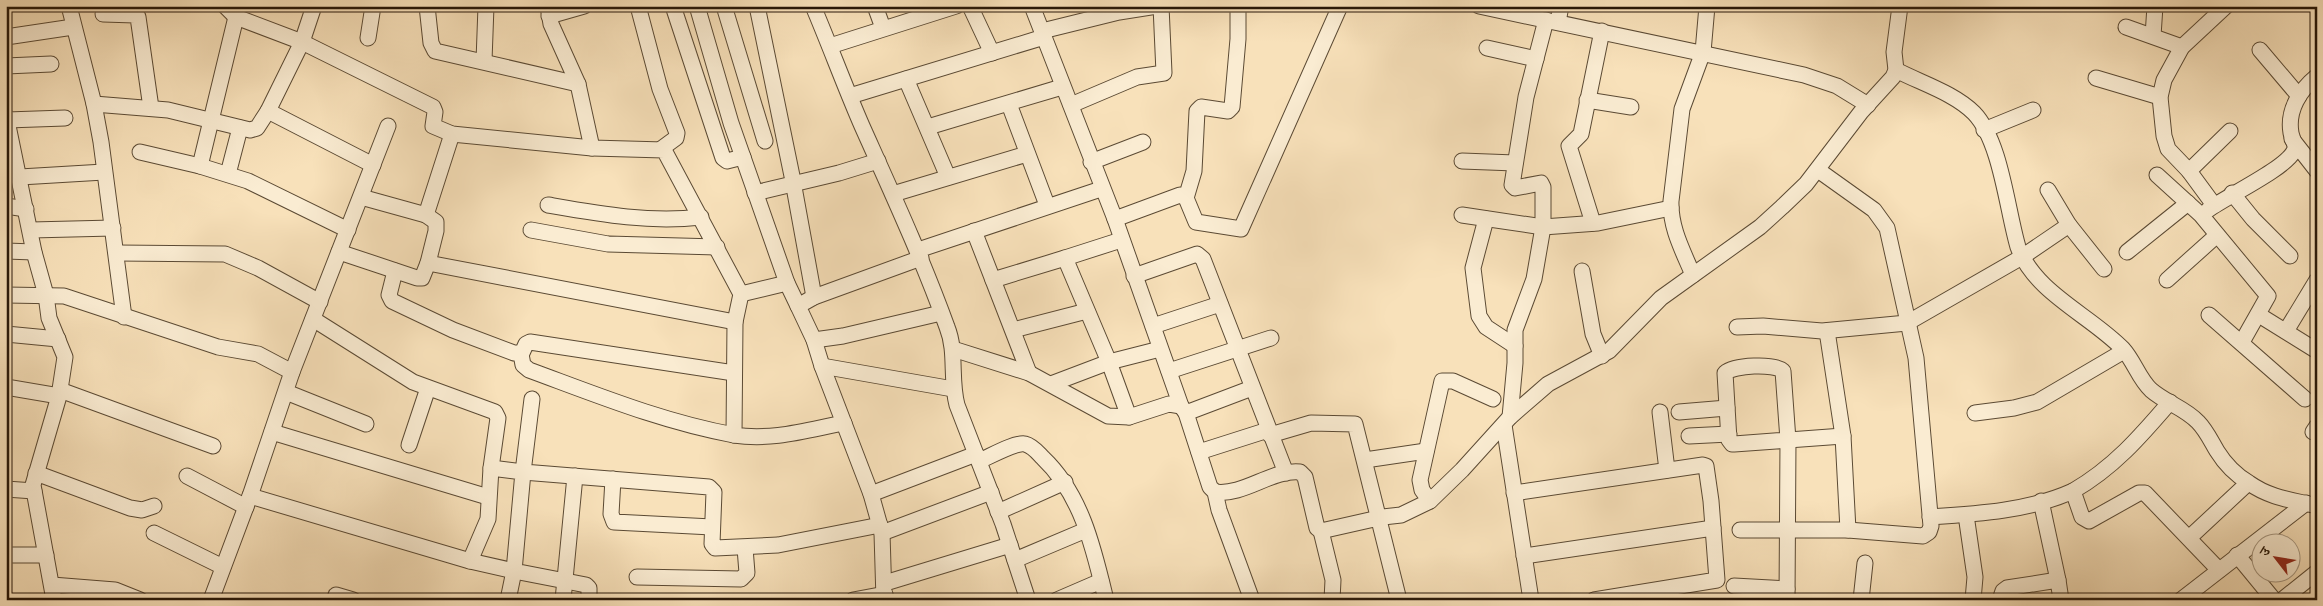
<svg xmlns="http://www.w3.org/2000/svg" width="2323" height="606" viewBox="0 0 2323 606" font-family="Vollkorn,'Noto Serif Devanagari',serif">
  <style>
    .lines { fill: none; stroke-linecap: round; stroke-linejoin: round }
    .minor-casing { stroke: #5b4a34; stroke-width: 17 }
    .minor { stroke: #faecd2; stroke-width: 15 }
  </style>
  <rect width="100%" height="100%" fill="#f8e1ba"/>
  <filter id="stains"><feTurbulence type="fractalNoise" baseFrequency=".004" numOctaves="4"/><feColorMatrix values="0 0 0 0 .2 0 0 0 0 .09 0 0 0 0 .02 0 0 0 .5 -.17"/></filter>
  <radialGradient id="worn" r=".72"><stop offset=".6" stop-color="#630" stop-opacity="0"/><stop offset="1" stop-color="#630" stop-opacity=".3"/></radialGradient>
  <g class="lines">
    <g class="minor-casing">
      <g id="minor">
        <path d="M69 6 94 104 101 142 124 317"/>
        <path d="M225 6 236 17 302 42 433 107 435 112 433 126 452 134 592 148 664 150 741 294 735 322 734 435C772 441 807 430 844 423"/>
        <path d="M314 6 302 42 268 111 373 165"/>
        <path d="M427 6 431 43 435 51 578 84"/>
        <path d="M548 6 551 24 578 84 592 148"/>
        <path d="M638 6 660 89 677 133 676 138 661 149"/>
        <path d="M673 6 723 158 727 161 743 157"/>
        <path d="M697 6 731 123 787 283"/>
        <path d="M724 6 765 141"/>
        <path d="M757 6 792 176 814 297"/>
        <path d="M813 6C830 46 845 87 862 126 892 193 922 258 947 327 957 352 950 379 957 405L1003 524 1028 600"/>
        <path d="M875 6 883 28"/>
        <path d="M970 6 992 53"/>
        <path d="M1032 6 1115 219 1181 406 1186 413 1210 487 1215 492 1219 510 1252 600"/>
        <path d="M1479 6 1804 75 1837 86 1868 105"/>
        <path d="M103 14 135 15 138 17 151 108"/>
        <path d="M549 16 584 6"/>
        <path d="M236 17 200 166 248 181 348 230"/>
        <path d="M1558 22 1561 6"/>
        <path d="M2126 27 2182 47"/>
        <path d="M1042 31 1119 12 1157 6"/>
        <path d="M2153 36 2155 6"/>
        <path d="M6 37 73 27"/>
        <path d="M368 38 373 6"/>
        <path d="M830 46 956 6"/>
        <path d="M1487 48 1536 59"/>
        <path d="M2260 50 2299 96"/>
        <path d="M484 61 486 6"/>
        <path d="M6 66 51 64"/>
        <path d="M1896 70C1921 83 1954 93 1974 113 2001 141 2007 210 2018 247 2035 293 2090 315 2123 349 2134 361 2139 379 2151 390 2166 403 2185 408 2198 422 2206 430 2211 441 2217 451 2225 464 2236 475 2249 483 2270 498 2292 500 2317 506"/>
        <path d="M2096 78 2160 97"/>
        <path d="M906 79 948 177"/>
        <path d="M850 96 1044 37"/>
        <path d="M1587 100 1631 107"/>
        <path d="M94 104 168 110 250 130 257 128 268 111"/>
        <path d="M1009 104 1047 205"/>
        <path d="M1071 105 1137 77 1164 73 1161 6"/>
        <path d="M6 116 34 252 46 295 49 318 65 357 59 396 33 485 54 600"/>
        <path d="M7 120 65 118"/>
        <path d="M928 127 1062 87"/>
        <path d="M1984 130 2033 110"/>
        <path d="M2292 139 2317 171"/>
        <path d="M140 152 200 166"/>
        <path d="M1462 161 1515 163"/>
        <path d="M1091 162 1143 142"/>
        <path d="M2189 171 2230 131"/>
        <path d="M228 174 240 128"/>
        <path d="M2157 175 2201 215 2268 296 2242 342"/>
        <path d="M20 177 104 172"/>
        <path d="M2048 190 2069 225 2104 269"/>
        <path d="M755 193 839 173 878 161"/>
        <path d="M2232 193 2253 219 2290 256"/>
        <path d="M893 194 1027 154"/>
        <path d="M361 197 426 215 436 222V231L428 263"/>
        <path d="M1186 198 1194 171 1197 111 1201 107 1228 111 1232 107 1238 39V6"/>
        <path d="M548 205C600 214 649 223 701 217"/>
        <path d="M2214 205 2189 171 2168 149 2164 136 2160 97 2164 80 2182 47 2226 6"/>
        <path d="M6 206 26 209"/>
        <path d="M2208 210C2227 196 2285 169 2294 151 2297 146 2292 139 2291 133 2287 110 2300 90 2317 76"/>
        <path d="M426 215 452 134"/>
        <path d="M1462 215 1543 227 1598 223 1671 208"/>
        <path d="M1115 219 1180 195 1186 198 1196 222 1241 229 1340 6"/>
        <path d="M1486 219 1473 268 1479 316 1486 327 1515 346"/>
        <path d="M1593 223 1569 146 1581 134 1602 31"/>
        <path d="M31 230 113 228"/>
        <path d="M531 230 608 244 717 247"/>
        <path d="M974 231 1029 373"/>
        <path d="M1121 240 1065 258 1109 362 1129 417"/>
        <path d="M918 250 1101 189"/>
        <path d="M6 251 34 252"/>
        <path d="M339 252 417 278H422L428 263 735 322"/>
        <path d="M2127 252 2188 203"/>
        <path d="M117 253 225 254 258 268 320 302"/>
        <path d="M395 271 389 295 392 301 453 330 514 353H522L526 344 530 342 734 373"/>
        <path d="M1582 271 1593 334 1602 356"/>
        <path d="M1693 275C1683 251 1670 228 1671 201L1682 109 1703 52 1707 6"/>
        <path d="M1134 276 1197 254 1203 259 1286 473"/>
        <path d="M993 280 1065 258"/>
        <path d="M2167 280 2216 236"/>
        <path d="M741 294 787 283 798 306"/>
        <path d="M6 295 64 296 218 347 258 354 292 372"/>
        <path d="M2209 315 2305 399"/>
        <path d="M2259 315 2317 351"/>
        <path d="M313 319 413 382 495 412 498 418 491 468"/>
        <path d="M1153 326 1220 304"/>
        <path d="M1737 327 1763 326 1822 331 1907 323 2022 257 2069 225"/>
        <path d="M1013 330 1087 311"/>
        <path d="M1827 331 1843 436 1848 530"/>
        <path d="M2286 331 2317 280"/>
        <path d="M6 334 58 339"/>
        <path d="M814 340 843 336 941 313"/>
        <path d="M953 349 1029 373 1108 416 1129 417 1169 404 1181 406"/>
        <path d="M521 354 523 365 529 370C597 395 663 422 734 435"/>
        <path d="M822 366 953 389"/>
        <path d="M1169 371 1271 338"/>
        <path d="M1051 384 1109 362 1160 349"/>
        <path d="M6 387 59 396"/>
        <path d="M60 390 213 446"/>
        <path d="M286 392 366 424"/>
        <path d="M532 399 523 472 709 487 714 492 712 544 715 548 778 545 880 525"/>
        <path d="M1660 412 1667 470"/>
        <path d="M1679 412 1727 408"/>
        <path d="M1186 413 1252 388"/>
        <path d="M1975 413 2014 408 2037 402 2124 351"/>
        <path d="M1510 417 1515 363V330L1534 279 1543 227V187L1541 183 1515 188 1512 185 1526 97 1546 20"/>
        <path d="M1504 425 1531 600"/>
        <path d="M272 432 488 497"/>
        <path d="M2313 432 2317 426"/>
        <path d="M1270 435 1311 423 1355 424 1399 600"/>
        <path d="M1689 436 1729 434"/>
        <path d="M409 445 428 388"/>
        <path d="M1199 452 1268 430"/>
        <path d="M1365 460 1426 451"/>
        <path d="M979 461C989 457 1015 442 1025 444 1033 446 1038 453 1043 458 1082 495 1094 550 1106 600"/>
        <path d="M36 473 130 508 142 510 154 506"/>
        <path d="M187 476 246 507"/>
        <path d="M613 479 611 514 614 522 712 527"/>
        <path d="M6 489 34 491"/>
        <path d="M2073 491C2113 468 2140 437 2170 402"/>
        <path d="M1215 492C1244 496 1272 469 1300 472L1305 477 1317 528 1321 531 1383 517 1401 515 1430 501 1462 470 1510 417 1548 384 1609 351 1661 298 1760 227 1782 207 1806 184 1861 112 1893 77 1896 70 1894 52 1900 6"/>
        <path d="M1514 493 1703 465 1706 466 1711 501 1717 580 1594 600"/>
        <path d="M871 494 976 454"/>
        <path d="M250 496 470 561 514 571 508 600"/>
        <path d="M1430 501 1422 490 1420 480 1442 381H1453L1493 399"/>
        <path d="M2041 501 2058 580"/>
        <path d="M998 512 1065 482"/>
        <path d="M1966 515 1975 577 1973 600"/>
        <path d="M1930 517C1977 514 2029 511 2073 491L2082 517 2089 521 2139 493H2145L2219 570"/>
        <path d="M1740 530H1848L1923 536 1929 532 1931 526 1916 358 1887 228 1874 210 1818 170"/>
        <path d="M1321 531 1333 580 1332 600"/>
        <path d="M154 533 223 567"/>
        <path d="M882 533 991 492"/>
        <path d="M2189 538 2248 483"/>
        <path d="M6 555H46"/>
        <path d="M2237 555 2274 600"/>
        <path d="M1524 556 1713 528"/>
        <path d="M1015 560 1086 530"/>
        <path d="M470 561 488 519 491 468 523 472 514 571 586 585 589 588V600"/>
        <path d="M637 577 741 579 747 573 745 548"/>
        <path d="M885 583 1010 545"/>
        <path d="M52 585 115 590 140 600"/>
        <path d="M1734 586 1787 589"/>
        <path d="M336 595 353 600"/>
        <path d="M211 600 250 496 292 372 388 126"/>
        <path d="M563 600 575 476"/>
        <path d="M853 600 885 594"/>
        <path d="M884 600 882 533 871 494 822 366 814 340 798 306 814 297 921 258"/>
        <path d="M1057 600 1101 581"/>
        <path d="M1787 600 1788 440 1783 371C1774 363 1734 365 1725 373L1729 440 1732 444H1734L1843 436"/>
        <path d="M1861 600 1865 563"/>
        <path d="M2000 600 2003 591 2007 588 2058 580 2061 600"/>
        <path d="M2181 600 2306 503"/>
        <path d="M2282 600 2317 572"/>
      </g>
    </g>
    <use href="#minor" class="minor"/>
  </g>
  <rect width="2323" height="606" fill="none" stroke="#f8e1ba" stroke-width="25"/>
  <rect x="8" y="8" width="2308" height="591" fill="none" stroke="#271708" stroke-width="2.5"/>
  <rect x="12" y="12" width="2298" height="581" fill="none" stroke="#271708"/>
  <g transform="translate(2276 558) rotate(301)"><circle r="24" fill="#faecd2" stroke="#a69781"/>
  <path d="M0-4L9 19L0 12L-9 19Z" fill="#8f2418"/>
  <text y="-8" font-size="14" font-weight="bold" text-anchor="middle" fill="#271708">उ</text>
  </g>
  <rect width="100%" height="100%" filter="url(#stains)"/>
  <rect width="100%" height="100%" fill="url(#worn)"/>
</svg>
